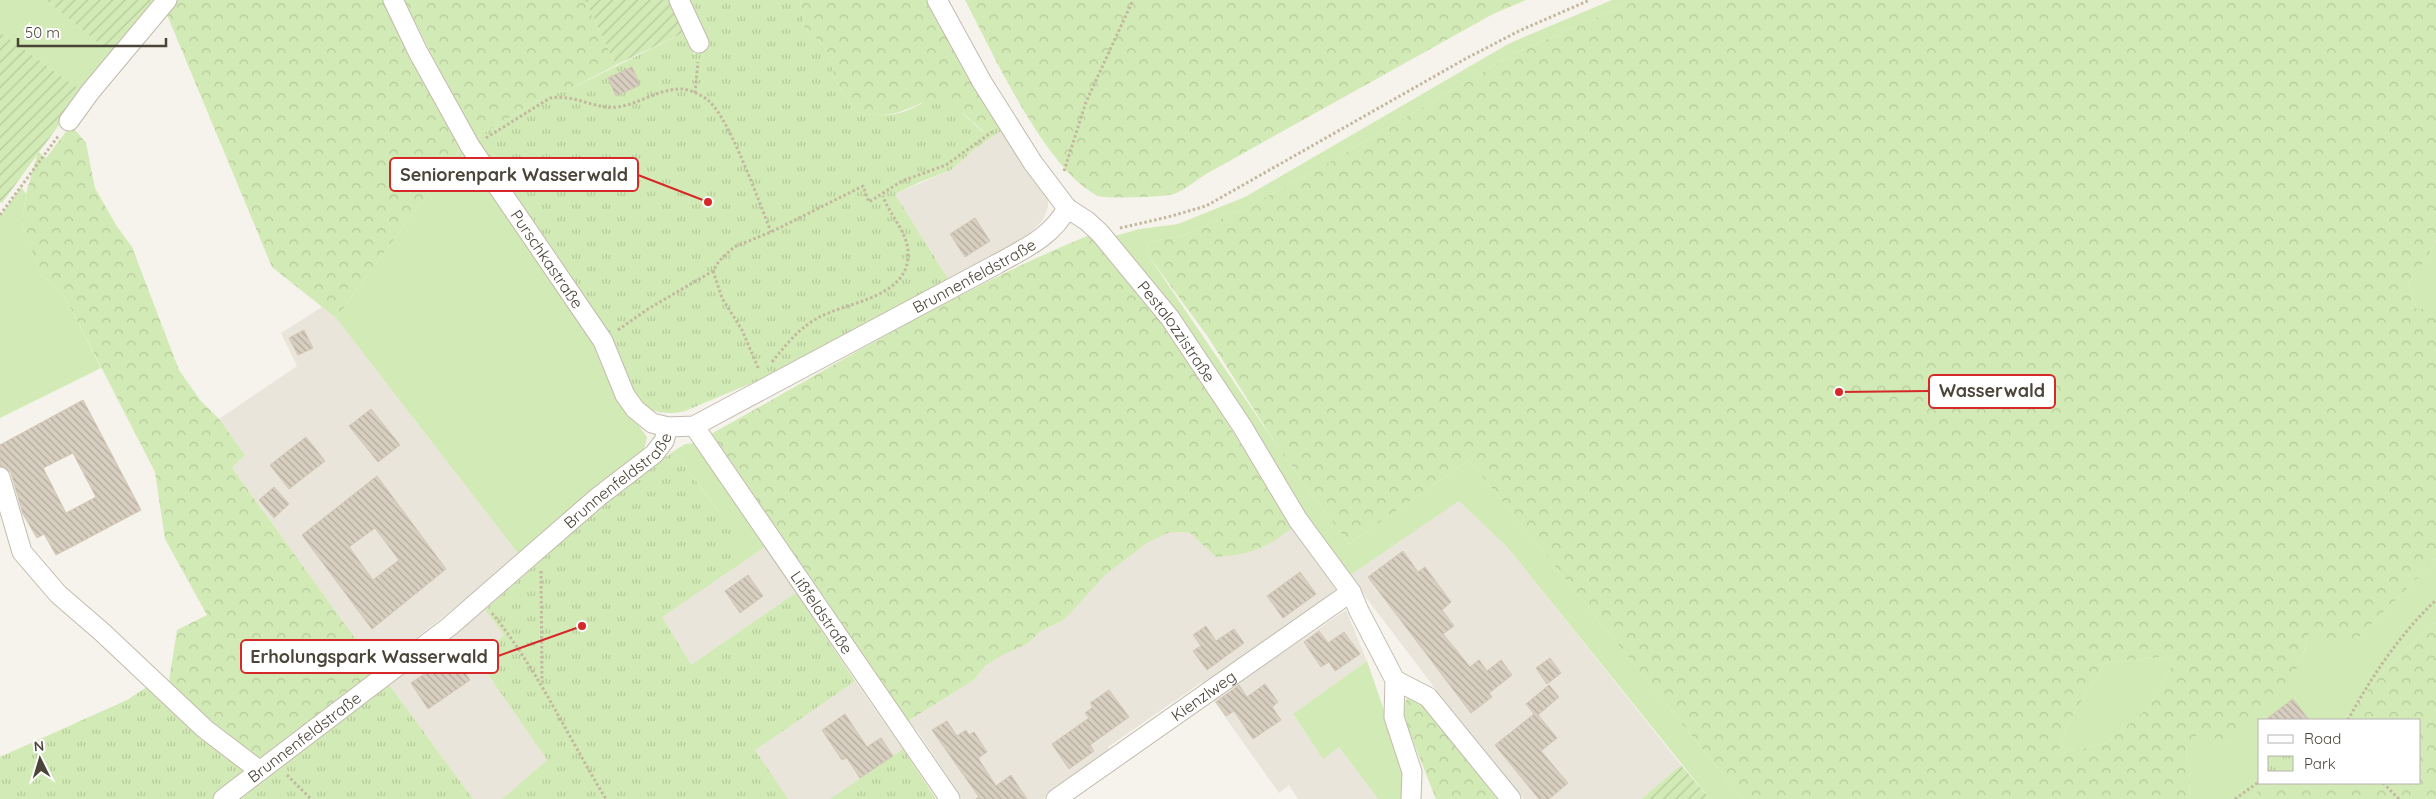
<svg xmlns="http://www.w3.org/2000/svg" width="2436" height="799" viewBox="0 0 2436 799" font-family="Quicksand,sans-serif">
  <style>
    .residential { fill: #eae5da }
    .grass { fill: #d2eab5 }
    .forest { fill: url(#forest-crowns); fill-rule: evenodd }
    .park { fill: url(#park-tufts) }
    .garden { fill: url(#garden-furrows) }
    .building { fill: url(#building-back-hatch); stroke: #d3c7b4; fill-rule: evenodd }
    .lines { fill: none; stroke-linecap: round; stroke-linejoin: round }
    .minor-casing { stroke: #c2bbae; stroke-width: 21 }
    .path { stroke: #c4b79f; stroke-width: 3; stroke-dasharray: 2.5 2.5; stroke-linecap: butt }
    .minor { stroke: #fff; stroke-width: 19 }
    .labels { text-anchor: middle; stroke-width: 4.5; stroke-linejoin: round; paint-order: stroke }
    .street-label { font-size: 16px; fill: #4b4439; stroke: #fff }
    .leader { fill: none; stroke: #d62828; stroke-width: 2 }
    .callout-dot { fill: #d62828; stroke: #fff; stroke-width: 2 }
    .callout { fill: #fff; stroke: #d62828; stroke-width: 2 }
    .callout-label { font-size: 18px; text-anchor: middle; font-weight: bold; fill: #4b4439 }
  </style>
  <defs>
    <pattern id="forest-crowns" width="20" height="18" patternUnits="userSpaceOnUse" patternTransform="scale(1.25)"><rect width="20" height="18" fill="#d2eab5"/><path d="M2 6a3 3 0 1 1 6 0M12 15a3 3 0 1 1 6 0" fill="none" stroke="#b6ca9c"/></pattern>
    <pattern id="park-tufts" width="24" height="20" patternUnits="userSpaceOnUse" patternTransform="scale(1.25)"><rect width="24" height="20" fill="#d2eab5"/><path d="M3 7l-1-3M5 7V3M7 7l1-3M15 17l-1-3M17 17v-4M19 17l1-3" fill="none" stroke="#b6ca9c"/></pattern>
    <pattern id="garden-furrows" width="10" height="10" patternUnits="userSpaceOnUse" patternTransform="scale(1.25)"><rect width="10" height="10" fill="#d2eab5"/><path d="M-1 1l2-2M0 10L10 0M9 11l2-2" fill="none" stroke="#b6ca9c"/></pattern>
    <pattern id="building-back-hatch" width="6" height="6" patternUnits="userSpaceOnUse" patternTransform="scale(1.25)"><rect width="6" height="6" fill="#d8cfc1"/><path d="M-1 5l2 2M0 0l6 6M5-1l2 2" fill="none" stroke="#b1aa9e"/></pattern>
  </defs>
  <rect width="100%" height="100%" fill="#f6f3ec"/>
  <g class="residential">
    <path d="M1004 129 1048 194V207L1043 220 1026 237 950 282 895 194 951 170 976 148Z"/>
    <path d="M322 307 336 318 520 556 377 669 232 468 245 455 219 419 297 366 281 333Z"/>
    <path d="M1459 501 1508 548 1681 765 1641 799H1524L1434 687 1349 575Z"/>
    <path d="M1293 527 1338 593 1205 686 1202 682 1108 747 1110 753 1043 799H962L919 733 908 721 974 680 985 666 1003 655 1027 644 1041 631 1064 620 1105 574 1147 543 1170 532 1190 533 1216 557Z"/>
    <path d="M765 547 796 593 691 665 662 617Z"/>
    <path d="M485 610 504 635 478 660 547 760 502 799H473L387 682Z"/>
    <path d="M1346 610 1367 661 1293 715 1323 758 1339 747 1378 799H1298L1289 785 1279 793 1213 700Z"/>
    <path d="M855 681 903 749 831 799H787L755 750Z"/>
  </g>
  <g class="grass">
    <path d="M0 0H46L113 55 83 92 0 32Z"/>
    <path d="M1612 0H1638L1515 53 1318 169 1244 209 1181 236 1149 242 1148 255 1277 446 1349 544 1469 460 1743 799H1710L1508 548 1459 501 1350 575 1304 520 1151 283 1115 236 1140 229 1178 224 1245 197 1510 43Z"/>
    <path d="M462 147 585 326 612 389 647 437 644 451 520 556 336 318Z"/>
    <path d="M21 187 26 194 22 224 40 274 63 293 101 368 0 418V217Z"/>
    <path d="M2436 240V309H2417L2408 284 2427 258Z"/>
    <path d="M694 443 702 447 765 547 662 617 691 665 796 593 855 681 755 750 787 799 692 681 638 588 719 512 674 451 685 444Z"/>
    <path d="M2436 559V623C2402 652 2370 680 2349 720H2260V783H2281L2262 788 2248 799H2189L2190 779 2186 750 2199 730 2228 744C2248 715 2279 695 2298 665 2304 656 2306 643 2309 632L2358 638Z"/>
    <path d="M2162 657 2174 662 2148 708 2106 743 2058 754 2066 726 2105 663Z"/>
    <path d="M1367 661 1407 777 1405 799H1378L1339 747 1323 759 1293 714Z"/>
  </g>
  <g class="forest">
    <path d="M174 0H384L462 147 336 318 272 267 165 10Z"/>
    <path d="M404 0H585L616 65 566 91 547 95 474 139Z"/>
    <path d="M800 0H930L998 122 984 132 964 114 921 103C896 115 883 118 856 112L836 82 826 48 804 27Z"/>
    <path d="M965 0H1526L1493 14 1206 174C1196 180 1185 190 1174 194 1166 197 1106 199 1098 196 1045 169 993 53 965 0Z"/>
    <path d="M1638 0H2436V240L2427 258 2408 284 2417 309H2436V559L2358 638 2329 647 2309 633C2306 642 2304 653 2300 662 2288 689 2247 717 2228 744L2199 731 2186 750 2190 779 2189 799H1743L1469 460 1349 544 1277 446 1208 337 1148 255 1149 242 1181 236 1244 209 1318 169 1515 53ZM2162 657 2174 662 2148 708 2106 743 2058 754 2066 726 2105 663Z"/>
    <path d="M71 125 86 143 95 188 116 225 132 247 179 370 200 400 219 419 245 455 232 468 412 717 268 774 168 687 177 630 207 615 165 539 155 472 63 293 40 274 22 224 26 194 38 152 46 158Z"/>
    <path d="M1092 234 1159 315 1293 527C1266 548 1251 555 1216 557L1190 533 1170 532 1147 543 1105 575 1064 620 1041 631 1027 644 1003 655 985 666 974 680 908 721 711 434C836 365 959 288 1092 234Z"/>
    <path d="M2436 623V799H2248L2262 788 2281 783H2420V720H2349C2370 680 2402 652 2436 623Z"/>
    <path d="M1410 697 1420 702 1429 711 1497 799H1436L1403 716 1406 699Z"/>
  </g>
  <g class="park">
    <path d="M686 0H800L804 27 826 48 836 82 856 112C871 115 884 117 899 113 913 110 923 99 939 100 953 102 973 123 983 132L998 122 1004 129 976 148 951 170 920 182 895 194 950 282 781 371 685 411C663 416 650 412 633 398L474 139 547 95 566 91 685 32 694 54 709 47Z"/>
    <path d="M674 451 737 537 738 565 662 617 691 665 796 593 855 681 755 750 788 799H502L547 760 478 660 504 635 485 610 625 485Z"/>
    <path d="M387 682 473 799H0V757L127 700 150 685 243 769 245 776Z"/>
    <path d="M903 749 936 799H830Z"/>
  </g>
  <g class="garden">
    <path d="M46 0H158L113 55Z"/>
    <path d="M585 0H670L685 32 616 65Z"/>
    <path d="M0 32 83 92 2 203 0 202Z"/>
    <path d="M1681 765 1710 799H1641Z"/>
  </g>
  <g class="building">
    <path d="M632 67 640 85 616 96 608 78Z"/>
    <path d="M975 218 990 241 965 257 950 234Z"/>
    <path d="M304 330 313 348 298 355 289 338Z"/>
    <path d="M83 400 141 510 56 555 44 534 37 538 23 514 11 473 7 469 0 466V445ZM73 453 96 497 66 513 43 468Z"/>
    <path d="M371 409 400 445 378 462 349 426Z"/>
    <path d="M306 437 325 461 289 489 270 465Z"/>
    <path d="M377 476 446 569 372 629 302 535ZM375 528 399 560 373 580 349 547Z"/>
    <path d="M274 487 289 504 274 518 259 500Z"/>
    <path d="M1403 551 1418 572 1425 567 1451 602 1442 610 1454 626 1443 634 1470 667 1479 660 1487 671 1501 660 1512 675 1489 693 1492 697 1471 713 1368 577Z"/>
    <path d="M1300 572 1316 594 1283 618 1267 596Z"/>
    <path d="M748 575 763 596 740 613 725 591Z"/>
    <path d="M1206 626 1216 641 1234 629 1244 643 1207 670 1193 651 1201 646 1193 635Z"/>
    <path d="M1319 631 1328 643 1344 632 1360 654 1335 671 1329 662 1321 667 1304 642Z"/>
    <path d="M453 655 470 680 428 709 411 683Z"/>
    <path d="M1550 658 1561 673 1547 684 1536 668Z"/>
    <path d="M1265 684 1278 702 1272 707 1281 720 1253 739 1234 711 1226 716 1216 702 1239 685 1247 697Z"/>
    <path d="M1549 685 1559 697 1538 715 1557 738 1541 751 1568 783 1549 799H1539L1495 745 1534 714 1526 704Z"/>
    <path d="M1109 690 1129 717 1090 745 1094 751 1069 769 1052 744 1089 718 1085 713 1093 707 1090 703Z"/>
    <path d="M2293 699 2309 720H2265Z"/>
    <path d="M845 714 867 747 881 738 893 756 860 778 847 758 842 760 822 730Z"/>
    <path d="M947 721 957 736 966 730 969 735 974 732 987 752 978 758 996 786 1011 775 1027 799H976L979 797 932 730Z"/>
  </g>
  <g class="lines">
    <g class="minor-casing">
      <g id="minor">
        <path id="s1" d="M393 0 418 52 470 146 603 341 625 395 635 409 652 423 668 427 694 426 997 264C1024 249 1053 236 1067 208"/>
        <path d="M679 0 699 43"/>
        <path id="s2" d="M937 0 982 82 1033 163 1067 208 1087 221 1100 233 1170 318 1242 426 1298 520 1351 592 1359 611 1395 680 1394 717 1412 772 1411 799"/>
        <path d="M69 121 90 92 167 0"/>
        <path id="s3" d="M694 426 950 799"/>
        <path d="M0 477 22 552 58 594 102 632 205 729 260 771"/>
        <path d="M1395 680 1428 697 1511 799"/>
        <path id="s4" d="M223 799 450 626 598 497 654 454 664 441 668 427"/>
        <path id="s5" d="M1056 799 1351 592"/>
      </g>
    </g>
    <g class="path">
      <path d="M695 93 698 62"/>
      <path d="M486 138 550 98C576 94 595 110 618 107 639 104 658 89 681 89 689 89 702 95 709 101 730 120 759 202 771 232"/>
      <path d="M1064 171 1086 102 1133 0"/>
      <path d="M0 215 59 135"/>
      <path d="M1120 228 1168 217 1206 206 1465 59 1519 31 1590 0"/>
      <path d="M713 271 722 298 742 330 759 370"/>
      <path d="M618 330 648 309 713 271 719 261 734 247 771 232 863 186 869 202 902 181 946 165 992 132"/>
      <path d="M772 362C786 345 797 330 816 319 846 301 911 299 908 251 907 232 889 214 883 196"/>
      <path d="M541 571 542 682"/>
      <path d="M492 613C538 670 568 737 606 799"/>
      <path d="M2348 720C2371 677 2400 634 2436 600"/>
      <path d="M287 775 311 799"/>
      <path d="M2383 783 2399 799"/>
      <path d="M2235 799 2260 781"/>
    </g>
    <use href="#minor" class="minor"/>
  </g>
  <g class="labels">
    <g class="street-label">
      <text dy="6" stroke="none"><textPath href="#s1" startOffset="302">Purschkastraße</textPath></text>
      <text dy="6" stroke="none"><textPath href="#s1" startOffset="859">Brunnenfeldstraße</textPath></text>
      <text dy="6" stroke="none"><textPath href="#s2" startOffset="412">Pestalozzistraße</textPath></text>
      <text dy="6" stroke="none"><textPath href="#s4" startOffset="508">Brunnenfeldstraße</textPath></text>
      <text dy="6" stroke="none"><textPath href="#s3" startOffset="226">Lißfeldstraße</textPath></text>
      <text dy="6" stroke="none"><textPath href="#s5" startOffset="180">Kienzlweg</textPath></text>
      <text dy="6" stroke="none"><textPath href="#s4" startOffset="102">Brunnenfeldstraße</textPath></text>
    </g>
  </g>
  <path class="leader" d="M708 202L638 175M1839 392L1929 391M582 626L498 656"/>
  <g class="callout-dot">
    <circle cx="708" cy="202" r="5"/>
    <circle cx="1839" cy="392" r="5"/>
    <circle cx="582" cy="626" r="5"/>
  </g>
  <g class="callout">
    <rect x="390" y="158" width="248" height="33" rx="5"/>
    <rect x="1929" y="375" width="126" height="33" rx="5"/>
    <rect x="241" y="640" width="257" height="33" rx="5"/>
  </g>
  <g class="callout-label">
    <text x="514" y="181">Seniorenpark Wasserwald</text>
    <text x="1992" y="397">Wasserwald</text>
    <text x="369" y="663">Erholungspark Wasserwald</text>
  </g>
  <rect x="2258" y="719" width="162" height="65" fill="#ffffff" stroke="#b7b4b0"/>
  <rect x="2268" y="735" width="25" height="8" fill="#ffffff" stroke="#b7b4b0"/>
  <text x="2304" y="744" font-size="15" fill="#4b4439">Road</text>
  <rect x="2268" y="756" width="25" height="15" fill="url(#park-tufts)" stroke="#b7b4b0"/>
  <text x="2304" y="769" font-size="15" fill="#4b4439">Park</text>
  <g transform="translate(40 759) rotate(355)" stroke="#ffffff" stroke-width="4" paint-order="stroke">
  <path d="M0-4L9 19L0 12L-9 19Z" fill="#4b4439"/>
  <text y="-8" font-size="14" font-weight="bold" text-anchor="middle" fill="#4b4439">N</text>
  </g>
  <path d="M18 38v8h148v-8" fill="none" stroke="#4b4439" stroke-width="2.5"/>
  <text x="25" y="38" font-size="15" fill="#4b4439" stroke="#ffffff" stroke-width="4" paint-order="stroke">50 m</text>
</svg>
